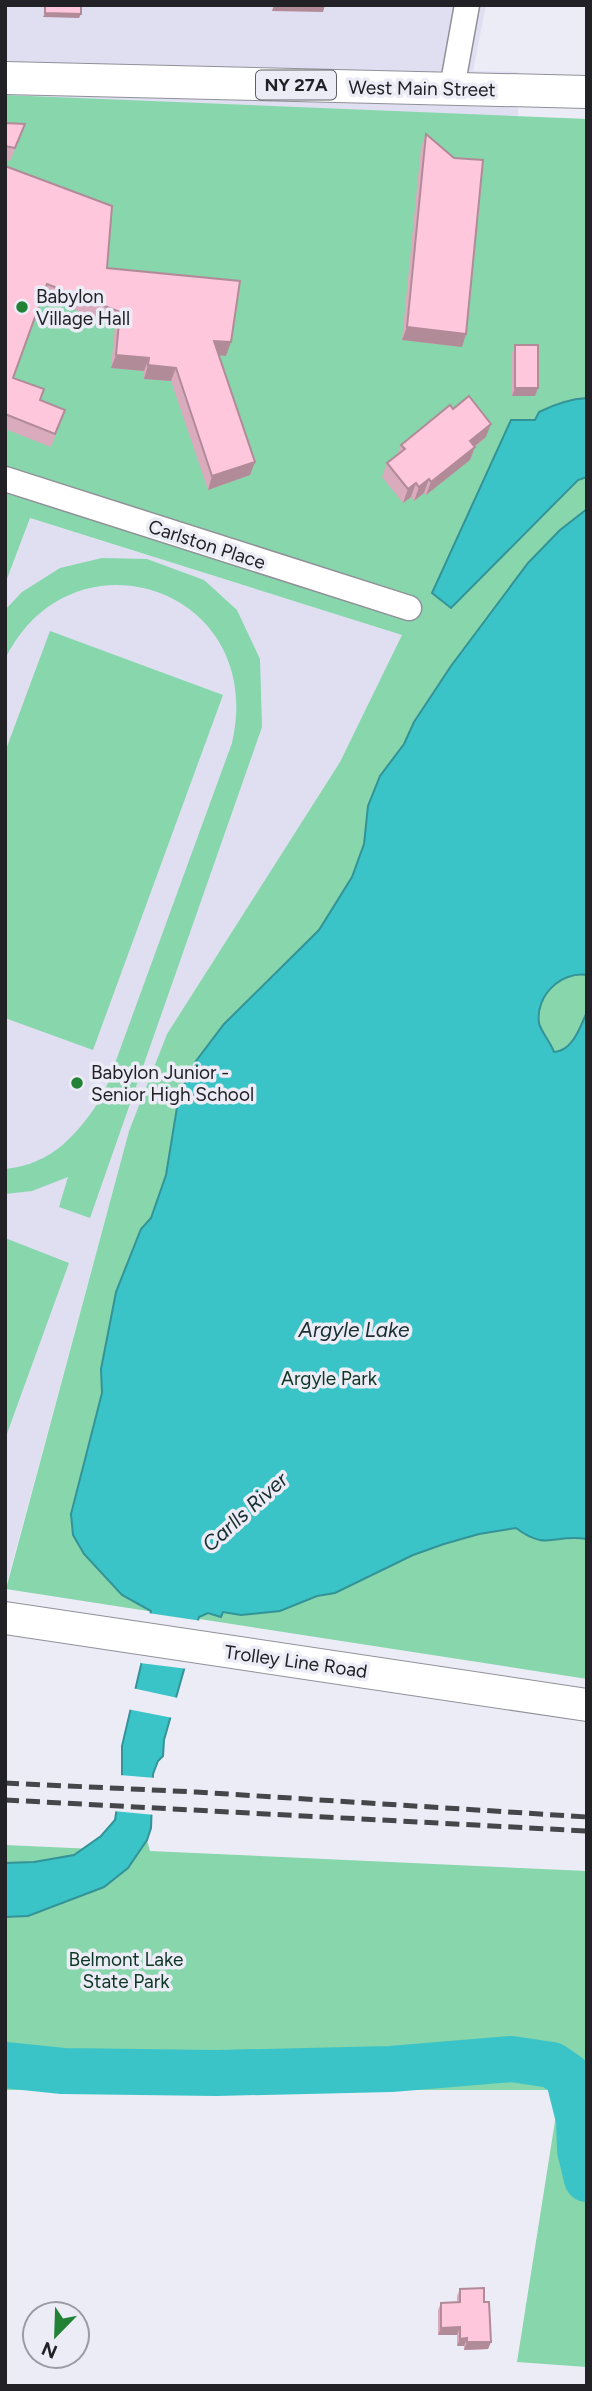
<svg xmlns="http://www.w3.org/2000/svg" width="592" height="2391" viewBox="0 0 592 2391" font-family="Figtree,sans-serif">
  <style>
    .built { fill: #dfdff1 }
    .green { fill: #87d6ac }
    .water { fill: #3ac4c7; stroke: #339397; stroke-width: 2 }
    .pier { fill: #ececf7 }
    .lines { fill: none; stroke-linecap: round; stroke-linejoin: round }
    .river { stroke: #3ac4c7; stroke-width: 46 }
    .minor-casing { stroke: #909099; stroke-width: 27 }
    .major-casing { stroke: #909099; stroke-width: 34 }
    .minor { stroke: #fff; stroke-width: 24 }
    .major { stroke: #fff; stroke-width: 32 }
    .rail { stroke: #45454a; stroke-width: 5; stroke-dasharray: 14 7; stroke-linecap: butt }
    .wall { fill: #daabbc }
    .shaded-wall { fill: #b28b99 }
    .building { fill: #fec7db; stroke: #b28b99; stroke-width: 2 }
    .poi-dot { fill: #218235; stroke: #ececf7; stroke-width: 2.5 }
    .labels { text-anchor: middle; stroke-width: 7; stroke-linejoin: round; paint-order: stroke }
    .shield { fill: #ececf7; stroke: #5f5f65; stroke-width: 2 }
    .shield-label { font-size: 18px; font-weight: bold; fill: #222226 }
    .street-label { font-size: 19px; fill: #222226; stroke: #ececf7 }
    .poi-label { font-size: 19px; fill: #222226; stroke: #ececf7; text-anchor: start }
    .park-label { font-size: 19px; fill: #0c3623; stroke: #ececf7 }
    .water-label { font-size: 21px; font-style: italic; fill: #182e2f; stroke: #ececf7 }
  </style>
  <rect width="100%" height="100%" fill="#ececf7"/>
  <g class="built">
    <path d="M5 5H486L473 71 518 72V117L5 95Z"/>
    <path d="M29 518 403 635 340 762 167 1034 129 1131 5 1590V583Z"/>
  </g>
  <g class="green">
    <path d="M5 95 587 119V1679L6 1589 129 1131 167 1034 340 762 402 635 30 518 5 584Z"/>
    <path d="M102 558 147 559 204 580 237 610 260 659 262 727 90 1218 59 1207 68 1177 32 1191 5 1194V1169C54 1164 77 1134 103 1096L232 743C268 588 72 523 5 659V610L22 592 60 568Z"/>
    <path d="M50 631 223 695 93 1050 5 1018V752Z"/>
    <path d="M5 1238 69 1263 5 1439Z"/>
    <path d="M147 1840 150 1851 587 1871V2367L517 2362 558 2102 553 2090H5V1845L139 1851Z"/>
  </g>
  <g class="water">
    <path d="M587 398V477L578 480 451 608 432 593 511 420H535L539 412C555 404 569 399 587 398Z"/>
    <path d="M587 509V975C561 971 535 996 539 1023 540 1030 551 1043 554 1052 573 1051 580 1027 587 1012V1539C554 1533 548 1552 516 1528L479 1534 444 1544 413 1555 335 1593 317 1596 280 1611 241 1615 223 1612 221 1617 208 1613 199 1617 164 1740 163 1756 158 1761 153 1774 151 1828 147 1840 128 1868 104 1887 28 1916 5 1917V1863L34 1862 74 1855 101 1836 115 1820 122 1775V1746L141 1665 151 1611 122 1595 84 1554 73 1535 71 1514 102 1393 101 1369 116 1292 141 1229 151 1218 166 1175 179 1095 196 1061 224 1024 319 930 352 877 364 844 368 806 380 776 404 744 414 722 451 666 528 563 560 530Z"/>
  </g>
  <g class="pier">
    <path d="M148 1613 202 1621 188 1669 140 1663Z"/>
    <path d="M132 1688 178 1698 173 1718 127 1709Z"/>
    <path d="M119 1775 156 1778 155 1815 113 1811Z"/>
  </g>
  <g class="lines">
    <path class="river" d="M5 2065 63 2071 216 2073 391 2069 511 2059 552 2065 568 2076 579 2120 580 2150 587 2179"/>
    <g class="minor-casing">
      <g id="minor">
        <path d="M452 88 467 5"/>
        <path d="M5 479 409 608"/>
      </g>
    </g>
    <g class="major-casing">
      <g id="major">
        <path d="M5 78 587 92"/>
        <path d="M5 1618 587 1705"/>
      </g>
    </g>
    <use href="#minor" class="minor"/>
    <use href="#major" class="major"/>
    <g class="rail">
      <path d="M5 1783 196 1792 587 1817"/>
      <path d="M5 1800 587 1831"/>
    </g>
  </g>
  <g class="wall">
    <path d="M5 123 20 137 10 161 5 160Z"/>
    <path d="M426 134 462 347 402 340 421 147Z"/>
    <path d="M5 166 107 268 226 356 219 355 255 462 250 475 208 490 171 381 144 379V371L111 368 115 326 43 297 13 378 40 400 65 410 51 447 5 429Z"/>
    <path d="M515 345 538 388 535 396H512V353Z"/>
    <path d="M453 409 486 437 475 447 470 460 426 495 424 493 414 501 411 497 403 503 382 477 387 463 397 455 401 445Z"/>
    <path d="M460 2289 484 2302 491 2342 488 2349 464 2350V2346H457V2335H438V2310L441 2303 457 2302V2296Z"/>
  </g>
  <g class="shaded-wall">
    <path d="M152 5H208L207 7Z"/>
    <path d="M274 5H325L323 12 272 11Z"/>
    <path d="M45 13 81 14 79 18 43 17Z"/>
    <path d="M407 327 466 334 462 347 402 340Z"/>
    <path d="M214 341 231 342 226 356 210 354Z"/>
    <path d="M116 355 149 358 144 371 111 368Z"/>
    <path d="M148 365 176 368 171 381 144 379Z"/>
    <path d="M515 388H538L535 396H512Z"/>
    <path d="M491 424 486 437 465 454 470 441Z"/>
    <path d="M475 447 470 460 426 495 431 482Z"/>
    <path d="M255 462 250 475 208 490 212 476Z"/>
    <path d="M429 479 424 493 414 501 419 487Z"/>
    <path d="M416 483 411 497 403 503 408 489Z"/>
    <path d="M460 2327 457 2335H438L441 2328Z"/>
    <path d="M467 2338 464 2346H457L460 2339Z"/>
    <path d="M467 2342H491L488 2349 464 2350Z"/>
  </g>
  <g class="building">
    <path d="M45 5H81V14L45 13Z"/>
    <path d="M5 123 25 124 15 148 5 146Z"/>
    <path d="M426 134 454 158 483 160 466 334 407 327Z"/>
    <path d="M5 166 112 206 107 268 240 281 231 342 214 341 255 462 212 476 176 368 148 365 149 358 116 355 120 312 47 284 13 378 44 389 40 400 65 410 55 434 5 414Z"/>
    <rect x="515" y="345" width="23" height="43"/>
    <path d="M469 396 491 424 470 441 475 447 431 482 429 479 419 487 416 483 408 489 387 463 405 449 401 445 450 405 453 409Z"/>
    <path d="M484 2288V2302H489L491 2342H467V2338L460 2339V2327L441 2328V2303L460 2302V2289Z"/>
  </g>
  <g class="poi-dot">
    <circle cx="22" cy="307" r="7"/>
    <circle cx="77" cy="1083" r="7"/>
  </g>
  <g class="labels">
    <rect class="shield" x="256" y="70.5" width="80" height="29" rx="5"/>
    <g class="shield-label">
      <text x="296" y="91">NY 27A</text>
    </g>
    <g class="street-label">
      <text transform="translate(422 88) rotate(1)" y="7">West Main Street</text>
      <text transform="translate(207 544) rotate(18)" y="7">Carlston Place</text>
      <text transform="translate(296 1661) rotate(8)" y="7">Trolley Line Road</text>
    </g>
    <g class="poi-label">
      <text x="36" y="303">Babylon<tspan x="36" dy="22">Village Hall</tspan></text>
      <text x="91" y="1079">Babylon Junior -<tspan x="91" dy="22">Senior High School</tspan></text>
    </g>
    <g class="park-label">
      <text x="329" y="1385">Argyle Park</text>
      <text x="126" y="1966">Belmont Lake<tspan x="126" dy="22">State Park</tspan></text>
    </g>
    <g class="water-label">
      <text x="354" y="1337">Argyle Lake</text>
      <text transform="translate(245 1512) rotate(-42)" y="7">Carlls River</text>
    </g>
  </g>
  <rect width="592" height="2391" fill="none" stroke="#222226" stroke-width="14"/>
  <g transform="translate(56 2335) rotate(203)"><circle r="33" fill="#ececf7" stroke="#9b9ba3" stroke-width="2"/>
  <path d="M0-5L12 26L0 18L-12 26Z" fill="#218235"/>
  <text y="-10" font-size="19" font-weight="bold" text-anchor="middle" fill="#222226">N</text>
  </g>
</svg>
